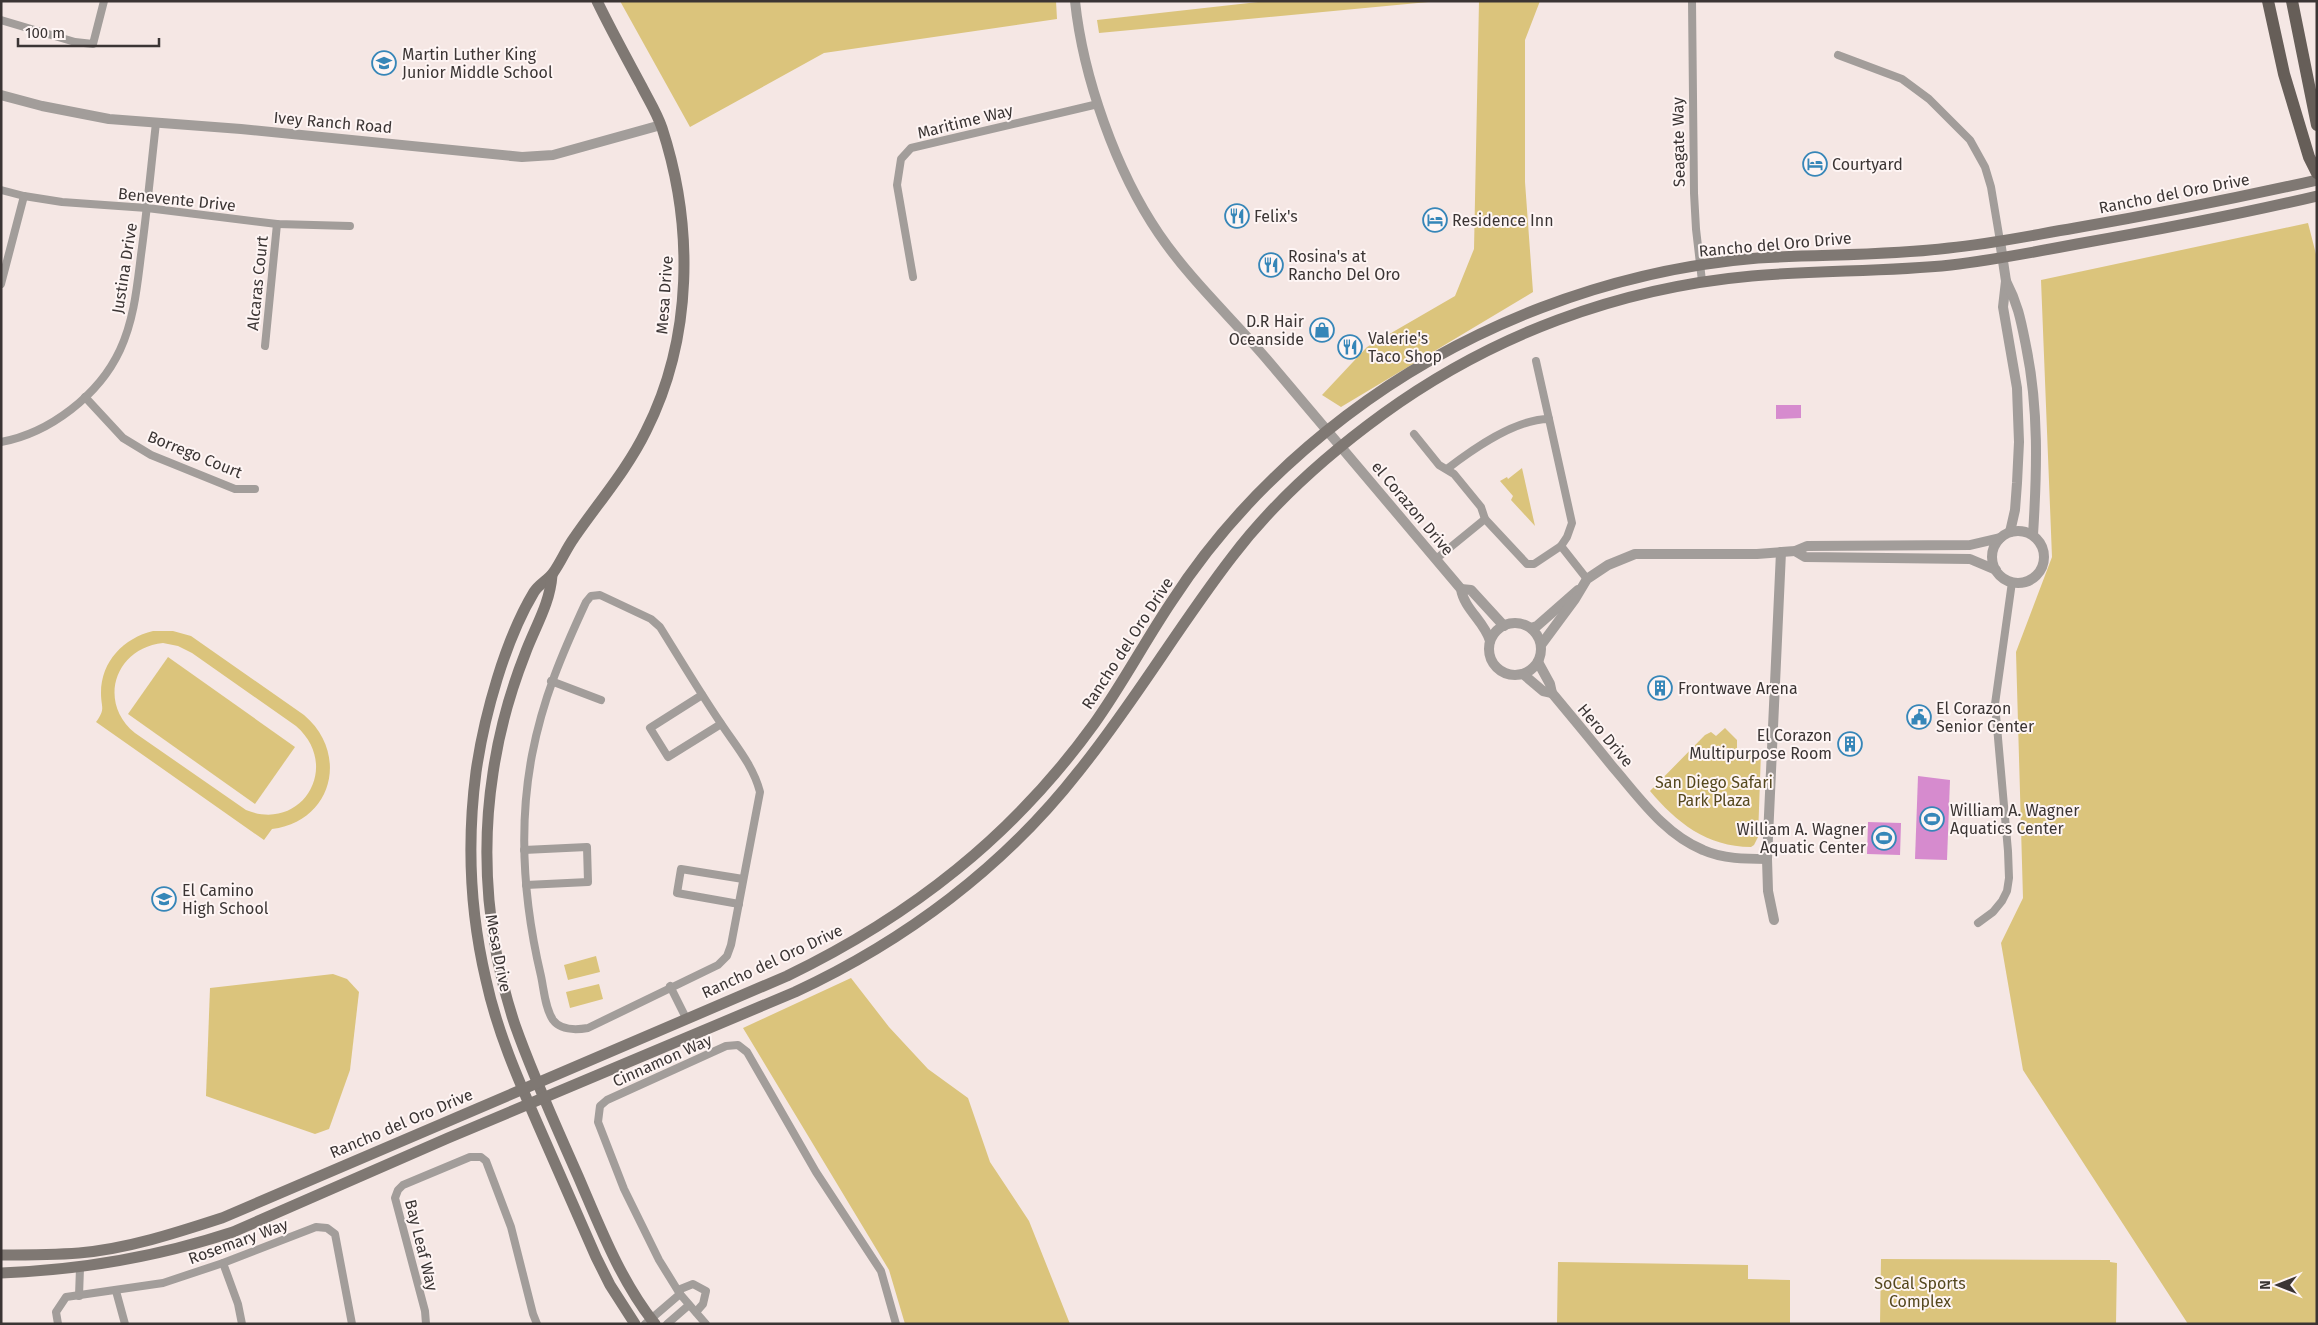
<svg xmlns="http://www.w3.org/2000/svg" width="2318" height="1325" viewBox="0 0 2318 1325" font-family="'Fira Sans',sans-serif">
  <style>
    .green { fill: #dbc47c; fill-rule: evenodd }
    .water { fill: #d68bce }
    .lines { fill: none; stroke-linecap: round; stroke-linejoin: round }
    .minor { stroke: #a29d9a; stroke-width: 8 }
    .tertiary { stroke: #a29d9a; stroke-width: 10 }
    .secondary { stroke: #7f7873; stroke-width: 11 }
    .primary { stroke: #665e58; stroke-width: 12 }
    .labels { text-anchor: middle; stroke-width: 4; stroke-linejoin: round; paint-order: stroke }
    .poi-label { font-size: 16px; fill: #3b3534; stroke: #fef5f4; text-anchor: start }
    .street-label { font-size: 16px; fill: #3b3534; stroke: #fef5f4 }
    .park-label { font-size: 16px; fill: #55481e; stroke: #fef5f4 }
  </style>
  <rect width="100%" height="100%" fill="#f5e7e4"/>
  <g class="green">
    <path d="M620 1H1056L1057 19 824 53 690 127Z"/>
    <path d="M1267 1H1439L1099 33 1097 20Z"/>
    <path d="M1479 1H1540L1525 40V182L1533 292 1341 407 1322 395 1367 347 1455 296 1474 249Z"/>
    <path d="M2308 223 2317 258V1324H2188L2023 1070 2001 943 2023 898 2016 652 2052 557 2041 280Z"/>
    <path d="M1522 468 1535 526 1511 500 1513 496 1500 481 1507 477 1508 479Z"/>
    <path d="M153 631H173L191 636 304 715C350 754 332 822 272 829L264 840 96 722C106 708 101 708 101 693 101 661 124 638 153 631ZM163 643 178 646 192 653 296 726C342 766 302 833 246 810L135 733C97 702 115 648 163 643Z"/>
    <path d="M168 657 295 747 255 804 128 714Z"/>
    <path d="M1725 728 1737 740V750L1761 752 1758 837 1754 845 1751 847C1707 847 1676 822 1650 791L1705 735 1711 732 1716 736Z"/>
    <path d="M596 956 600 972 568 980 564 965Z"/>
    <path d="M333 974 347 979 359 992 350 1070 329 1129 315 1134 206 1096 210 988Z"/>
    <path d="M851 978 889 1027 928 1069 968 1098 990 1162 1029 1221 1070 1324H905L889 1270 743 1028Z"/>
    <path d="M599 984 603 999 570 1008 566 992Z"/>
    <path d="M1881 1259 2110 1260V1262L2117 1263 2116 1324H1880Z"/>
    <path d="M1558 1262 1748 1265V1279L1790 1280V1324H1557Z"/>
  </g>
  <g class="water">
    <path d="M1776 405H1801V418L1776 419Z"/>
    <path d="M1918 776 1950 780 1947 860 1915 859Z"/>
    <path d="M1868 822 1901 823 1900 855 1867 854Z"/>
  </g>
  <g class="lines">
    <g class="minor">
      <path d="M1692 1 1694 193 1696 229 1702 281"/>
      <path d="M1 20 75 42 93 44 104 1"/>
      <path d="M1838 55 1902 79 1929 99 1970 140 1985 167 1991 187 2000 241"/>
      <path d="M1 190 24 196 62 202 147 208 277 224 350 226"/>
      <path d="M913 277 897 185 901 159 911 148 1098 104"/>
      <path d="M1 284 24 196"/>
      <path d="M265 346 277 224"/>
      <path d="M1536 361 1549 419"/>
      <path d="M85 397 123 438 151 455 235 489H255"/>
      <path d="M1414 434 1439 465 1454 474 1481 507 1485 519"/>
      <path d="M1 442C50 433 99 395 120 350 134 320 137 287 141 255 147 211 151 167 156 123"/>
      <path d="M1447 469C1473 449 1515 419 1549 419L1572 523 1567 537 1561 546 1587 579"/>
      <path d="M1436 559 1485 519 1527 564H1534L1561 546"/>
      <path d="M600 595 651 619 660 627C680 659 699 691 720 722 735 745 753 765 760 792L731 945 727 956 718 965 588 1028C576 1030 561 1031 553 1020 545 1008 544 990 541 976 524 904 518 829 532 755 543 698 562 654 586 602L591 596Z"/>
      <path d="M551 681 601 700"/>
      <path d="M702 695 650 728 668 757 721 724"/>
      <path d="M524 850 587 847 588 882 526 885"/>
      <path d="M739 904 677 893 681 869 743 879"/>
      <path d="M1978 923 1993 912 2002 901 2007 891 2009 878 2008 851 1995 704 2012 582"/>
      <path d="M670 986 686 1018"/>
      <path d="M223 1263 238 1304 242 1324"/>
      <path d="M678 1290 693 1284 706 1291 703 1304 696 1312"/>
      <path d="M116 1291 125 1324"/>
      <path d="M79 1296 80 1268"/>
      <path d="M58 1324 56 1312 66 1297 163 1283 223 1263 316 1227 327 1228 335 1234 352 1324"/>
      <path d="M426 1324 425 1311 395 1198 398 1190 403 1185 470 1157H481L486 1161 511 1227 533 1314 537 1324"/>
      <path d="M645 1324 680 1294"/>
      <path d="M667 1324 689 1305"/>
      <path d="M706 1324 680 1294 659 1260 624 1189 598 1122 600 1106 607 1100 726 1046 738 1045 747 1052 816 1172 881 1271 896 1324"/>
    </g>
    <g class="tertiary">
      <path d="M1075 1C1083 77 1116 171 1159 234 1191 281 1234 320 1270 363 1334 439 1398 514 1461 589 1464 609 1485 622 1490 641"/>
      <path d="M1 95 42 106 109 119 241 129 522 157 553 155 661 125"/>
      <path d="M2000 241 2006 281 2003 307 2017 388 2019 442 2017 483 2015 510 2010 532"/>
      <path d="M2006 281C2018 304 2021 321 2026 346 2039 409 2037 471 2033 535"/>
      <circle cx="2018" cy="557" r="26"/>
      <path d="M1795 551 1805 557 1970 559 1996 570"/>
      <path d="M1461 589 1471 590 1504 626"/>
      <circle cx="1515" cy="649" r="26"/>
      <path d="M1531 628 1537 626 1578 590"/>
      <path d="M1541 645 1575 599 1587 579 1608 565 1635 554H1757L1795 551 1807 546 1970 545 2000 538"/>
      <path d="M1538 662 1550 684 1552 693C1572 717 1592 741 1612 766 1639 797 1664 834 1703 850 1723 859 1746 859 1767 859"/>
      <path d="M1523 674 1543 691 1552 693"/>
      <path d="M1774 920 1768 891 1767 859 1781 552"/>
    </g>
    <g class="secondary">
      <path d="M597 1C611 30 626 57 641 85 648 99 657 113 662 128 694 226 693 338 646 431 627 470 598 503 574 538 566 549 561 562 553 573 548 580 539 584 534 592 505 640 484 716 476 772 467 841 470 912 486 980 497 1031 518 1079 539 1127 558 1170 577 1214 596 1257L610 1285 635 1324"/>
      <path d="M552 575C550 604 535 627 525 654 510 692 499 732 493 773 480 856 488 945 515 1025 533 1076 556 1126 578 1176 600 1227 620 1280 655 1324"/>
      <path d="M1 1255C27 1255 53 1255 79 1253 127 1249 176 1233 222 1218L787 976C911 916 1013 836 1094 724 1122 685 1145 641 1172 601 1218 530 1279 467 1346 416 1464 326 1611 270 1758 258 1822 254 1886 256 1949 248 1991 244 2033 235 2075 228 2156 214 2237 198 2317 180"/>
      <path d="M1 1273C81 1270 157 1257 233 1232L448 1138 795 992C905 941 1004 867 1079 771 1134 703 1178 627 1232 557 1273 503 1328 454 1383 414 1492 335 1618 288 1752 276 1818 270 1885 272 1951 265 1993 260 2035 252 2077 244 2157 230 2237 215 2317 196"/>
    </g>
    <g class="primary">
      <path d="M2268 1 2284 74 2309 157 2317 173"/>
      <path d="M2292 1 2317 125"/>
    </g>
  </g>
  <defs>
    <g id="school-ring" transform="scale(1.25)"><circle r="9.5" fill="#fef5f4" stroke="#3686b8" stroke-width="1.5"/><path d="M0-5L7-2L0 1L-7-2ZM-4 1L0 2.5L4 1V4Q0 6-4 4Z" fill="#3686b8"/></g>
    <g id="hotel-ring" transform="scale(1.25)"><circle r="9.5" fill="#fef5f4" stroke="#3686b8" stroke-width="1.5"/><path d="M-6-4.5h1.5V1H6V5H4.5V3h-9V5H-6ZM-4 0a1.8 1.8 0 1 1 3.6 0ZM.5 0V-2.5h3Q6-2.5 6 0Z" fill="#3686b8"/></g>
    <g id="restaurant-ring" transform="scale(1.25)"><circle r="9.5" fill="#fef5f4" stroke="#3686b8" stroke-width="1.5"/><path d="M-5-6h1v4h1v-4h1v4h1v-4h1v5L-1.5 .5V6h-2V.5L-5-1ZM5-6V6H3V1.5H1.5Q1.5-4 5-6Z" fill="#3686b8"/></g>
    <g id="shop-ring" transform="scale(1.25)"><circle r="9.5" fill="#fef5f4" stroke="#3686b8" stroke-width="1.5"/><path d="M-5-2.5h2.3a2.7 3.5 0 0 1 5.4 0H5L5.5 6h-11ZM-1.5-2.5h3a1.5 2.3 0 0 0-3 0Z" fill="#3686b8"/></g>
    <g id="building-ring" transform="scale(1.25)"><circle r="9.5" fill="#fef5f4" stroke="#3686b8" stroke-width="1.5"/><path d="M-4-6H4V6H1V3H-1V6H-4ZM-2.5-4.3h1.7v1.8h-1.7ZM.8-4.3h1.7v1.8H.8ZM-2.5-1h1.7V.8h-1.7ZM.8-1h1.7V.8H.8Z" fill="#3686b8"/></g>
    <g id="civic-ring" transform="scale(1.25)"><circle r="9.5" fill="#fef5f4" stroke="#3686b8" stroke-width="1.5"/><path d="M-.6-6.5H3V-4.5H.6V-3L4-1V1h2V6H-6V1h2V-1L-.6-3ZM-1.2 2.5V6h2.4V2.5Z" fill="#3686b8"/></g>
    <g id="stadium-ring" transform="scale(1.25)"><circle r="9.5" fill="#fef5f4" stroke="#3686b8" stroke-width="1.5"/><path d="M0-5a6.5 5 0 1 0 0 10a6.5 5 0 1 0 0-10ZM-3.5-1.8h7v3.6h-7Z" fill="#3686b8"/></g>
  </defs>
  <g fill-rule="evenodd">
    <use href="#school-ring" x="384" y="63"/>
    <use href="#hotel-ring" x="1815" y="164"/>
    <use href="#restaurant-ring" x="1237" y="216"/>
    <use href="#hotel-ring" x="1435" y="220"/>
    <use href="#restaurant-ring" x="1271" y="265"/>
    <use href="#shop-ring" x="1322" y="330"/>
    <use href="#restaurant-ring" x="1350" y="347"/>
    <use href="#building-ring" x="1660" y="688"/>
    <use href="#civic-ring" x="1919" y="717"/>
    <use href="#building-ring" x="1850" y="744"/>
    <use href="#stadium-ring" x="1932" y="819"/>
    <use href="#stadium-ring" x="1884" y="838"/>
    <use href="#school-ring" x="164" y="899"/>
  </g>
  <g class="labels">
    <g class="poi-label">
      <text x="402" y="60">Martin Luther King<tspan x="402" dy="18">Junior Middle School</tspan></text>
      <text x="1832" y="170">Courtyard</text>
      <text x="1254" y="222">Felix's</text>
      <text x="1452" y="226">Residence Inn</text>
      <text x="1288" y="262">Rosina's at<tspan x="1288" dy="18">Rancho Del Oro</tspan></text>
      <text x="1304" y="327" text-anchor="end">D.R Hair<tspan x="1304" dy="18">Oceanside</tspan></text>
      <text x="1368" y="344">Valerie's<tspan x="1368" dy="18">Taco Shop</tspan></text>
      <text x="1678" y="694">Frontwave Arena</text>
      <text x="1936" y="714">El Corazon<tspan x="1936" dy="18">Senior Center</tspan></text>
      <text x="1832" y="741" text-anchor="end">El Corazon<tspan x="1832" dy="18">Multipurpose Room</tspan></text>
      <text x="1950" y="816">William A. Wagner<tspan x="1950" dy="18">Aquatics Center</tspan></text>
      <text x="1866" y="835" text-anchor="end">William A. Wagner<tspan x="1866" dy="18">Aquatic Center</tspan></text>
      <text x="182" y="896">El Camino<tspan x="182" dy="18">High School</tspan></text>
    </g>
    <g class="street-label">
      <text transform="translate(965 121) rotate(-14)" y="6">Maritime Way</text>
      <text transform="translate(333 122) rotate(5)" y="6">Ivey Ranch Road</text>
      <text transform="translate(1678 142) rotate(-91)" y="6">Seagate Way</text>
      <text transform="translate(2174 193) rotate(-11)" y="6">Rancho del Oro Drive</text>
      <text transform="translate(177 199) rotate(6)" y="6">Benevente Drive</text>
      <text transform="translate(1775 244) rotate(-5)" y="6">Rancho del Oro Drive</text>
      <text transform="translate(124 268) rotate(-81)" y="6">Justina Drive</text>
      <text transform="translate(257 283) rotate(-84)" y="6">Alcaras Court</text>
      <text transform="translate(664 295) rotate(-86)" y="6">Mesa Drive</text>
      <text transform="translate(195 454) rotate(22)" y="6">Borrego Court</text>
      <text transform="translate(1413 508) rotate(50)" y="6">el Corazon Drive</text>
      <text transform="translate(1127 643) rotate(-57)" y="6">Rancho del Oro Drive</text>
      <text transform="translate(1606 735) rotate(50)" y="6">Hero Drive</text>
      <text transform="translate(499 953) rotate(79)" y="6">Mesa Drive</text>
      <text transform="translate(772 961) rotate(-25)" y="6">Rancho del Oro Drive</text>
      <text transform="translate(662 1060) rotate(-24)" y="6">Cinnamon Way</text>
      <text transform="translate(401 1123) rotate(-23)" y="6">Rancho del Oro Drive</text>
      <text transform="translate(238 1241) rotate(-20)" y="6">Rosemary Way</text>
      <text transform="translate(422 1245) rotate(76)" y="6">Bay Leaf Way</text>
    </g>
    <g class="park-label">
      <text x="1714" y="788">San Diego Safari<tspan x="1714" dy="18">Park Plaza</tspan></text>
      <text x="1920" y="1289">SoCal Sports<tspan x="1920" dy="18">Complex</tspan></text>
    </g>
  </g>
  <rect width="2318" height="1325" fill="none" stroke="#3b3534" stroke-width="5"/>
  <g transform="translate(2278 1285) rotate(270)" stroke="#fef5f4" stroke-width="4" paint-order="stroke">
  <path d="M0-4L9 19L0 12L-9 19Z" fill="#3b3534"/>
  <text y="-8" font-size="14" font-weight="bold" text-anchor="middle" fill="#3b3534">N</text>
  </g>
  <path d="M18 38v8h141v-8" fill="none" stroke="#3b3534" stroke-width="2.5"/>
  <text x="25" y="38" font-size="15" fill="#3b3534" stroke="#fef5f4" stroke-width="4" paint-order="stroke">100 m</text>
</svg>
